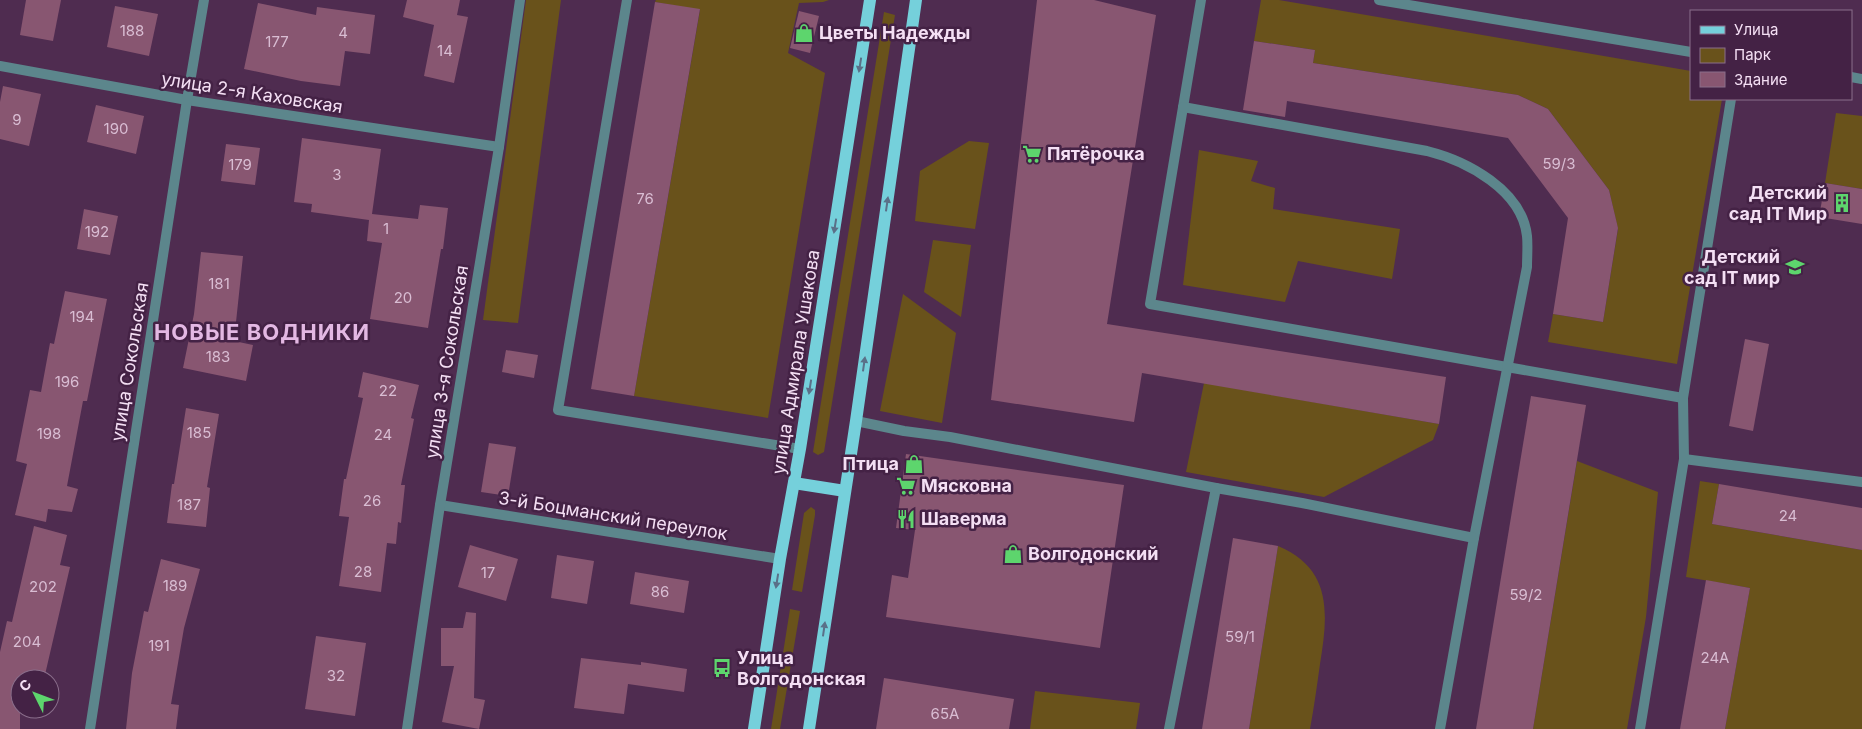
<svg xmlns="http://www.w3.org/2000/svg" width="1862" height="729" viewBox="0 0 1862 729" font-family="Inter,sans-serif">
  <style>
    .green { fill: #69521b }
    .building { fill: #885671 }
    .lines { fill: none; stroke-linecap: round; stroke-linejoin: round }
    .lane { stroke: #5c868c; stroke-width: 10 }
    .street { stroke: #5c868c; stroke-width: 10 }
    .primary { stroke: #75d0db; stroke-width: 12 }
    .oneway { fill: #5a7088 }
    .labels { text-anchor: middle; stroke-width: 5; stroke-linejoin: round; paint-order: stroke }
    .number-label { font-size: 15px; fill: #d9bdd3 }
    .poi-label { font-size: 18px; font-weight: bold; fill: #f4dff4; stroke: #442245; text-anchor: start }
    .street-label { font-size: 18px; fill: #f4dff4; stroke: #442245 }
    .district-label { font-size: 22px; font-weight: bold; letter-spacing: 1px; fill: #e3b8e3; stroke: #442245 }
  </style>
  <rect width="100%" height="100%" fill="#4f2c50"/>
  <g class="green">
    <path d="M526 0H561L518 323 483 320Z"/>
    <path d="M656 0H829L823 2 799 3 788 53 825 73 768 418 634 396 700 10 655 2Z"/>
    <path d="M1261 0H1279L1691 71V99H1722L1677 364 1548 342 1553 314 1603 322 1618 229 1609 190 1548 109 1518 95 1313 63 1315 50 1254 41Z"/>
    <path d="M884 12 895 15 824 452 818 455 813 452Z"/>
    <path d="M1836 113 1862 116V189L1825 183Z"/>
    <path d="M969 141 989 143 975 229 915 221 920 171Z"/>
    <path d="M1199 150 1258 161 1251 181 1275 188 1273 209 1400 229 1392 279 1298 261 1285 302 1183 285Z"/>
    <path d="M933 240 971 245 961 317 924 292Z"/>
    <path d="M903 294 956 333 942 423 880 411Z"/>
    <path d="M1204 383 1439 424 1433 440 1324 497 1186 472Z"/>
    <path d="M1577 461 1658 492 1646 617 1627 729H1533Z"/>
    <path d="M1700 481 1719 484 1712 524 1862 550V729H1725L1750 588 1686 577Z"/>
    <path d="M811 507 815 510V515L802 592 792 590 804 513Z"/>
    <path d="M1278 546C1333 569 1328 615 1320 664 1317 686 1314 707 1310 729H1249Z"/>
    <path d="M790 609 800 611 780 729H771Z"/>
    <path d="M1035 691 1140 703 1136 729H1030Z"/>
  </g>
  <g class="building">
    <path d="M26 0H61L53 41 20 35Z"/>
    <path d="M407 0H460L457 15 468 17 454 83 424 76 434 25 403 17Z"/>
    <path d="M1037 0H1094L1156 15 1107 324 1446 377 1439 424 1142 373 1134 422 991 400Z"/>
    <path d="M655 2 700 9 634 396 591 389Z"/>
    <path d="M258 3 316 15 317 7 375 15 370 54 345 51 340 86 301 81 244 69Z"/>
    <path d="M115 6 158 14 149 56 107 47Z"/>
    <path d="M799 11 819 16 810 53 790 48Z"/>
    <path d="M1254 41 1315 50 1313 63 1518 95 1548 109 1609 190 1618 228 1603 322 1553 314 1568 218 1508 138 1287 101 1285 117 1243 110Z"/>
    <path d="M3 86 41 94 29 146 0 139V102Z"/>
    <path d="M96 105 144 116 136 154 87 142Z"/>
    <path d="M302 138 381 149 372 214 418 219 420 205 448 208 443 249H441L428 328 370 319 382 243 367 241 369 220 311 212 312 204 294 202Z"/>
    <path d="M226 144 260 148 255 185 221 181Z"/>
    <path d="M1825 183 1862 189V224L1819 217Z"/>
    <path d="M84 209 118 216 110 255 77 249Z"/>
    <path d="M201 252 243 256 234 341 253 345 246 381 183 368 194 314Z"/>
    <path d="M65 291 107 299 87 401H83L67 486 78 489 72 512 48 509 46 522 15 515 27 464 16 461 30 390 41 392 50 343 54 344Z"/>
    <path d="M1745 339 1769 344 1753 431 1729 426Z"/>
    <path d="M506 350 538 355 534 378 502 372Z"/>
    <path d="M363 372 419 385 411 418 414 419 401 485H405L401 523 398 522 396 544 387 543 381 592 339 586 349 517 339 516 344 479H346L363 398 358 397Z"/>
    <path d="M1531 396 1586 405 1533 729H1476Z"/>
    <path d="M186 408 219 414 207 487 210 488 206 527 167 523 172 484H174Z"/>
    <path d="M489 443 516 447 508 496 481 492Z"/>
    <path d="M906 454 1124 485 1100 648 886 617 892 575 908 578 915 530 896 528Z"/>
    <path d="M1719 484 1862 508V550L1712 524Z"/>
    <path d="M34 526 67 535 60 565 70 567 44 679H20V729H0V652L7 621 12 622Z"/>
    <path d="M1233 538 1278 546 1249 729H1202Z"/>
    <path d="M470 545 518 559 506 601 458 587Z"/>
    <path d="M557 555 594 561 587 604 551 598Z"/>
    <path d="M161 559 200 569 184 628 171 704 179 705 176 729H126L132 673 144 611 148 612Z"/>
    <path d="M635 572 689 581 684 613 630 604Z"/>
    <path d="M1706 580 1750 588 1725 729H1680Z"/>
    <path d="M466 612 476 613 474 698 485 700 479 729 442 722 454 666H441V628H463Z"/>
    <path d="M316 636 366 643 355 716 305 709Z"/>
    <path d="M581 658 641 665V662L687 669 684 692 628 684 624 714 574 708Z"/>
    <path d="M884 678 1014 699 1009 729H876Z"/>
  </g>
  <g class="lines">
    <g class="lane">
      <path d="M627 0 558 410 800 449"/>
      <path d="M1201 0 1150 304 1683 398"/>
      <path d="M1379 0 1691 52"/>
      <path d="M1851 77 1862 79"/>
      <path d="M1183 107 1427 151C1467 161 1522 190 1527 236 1528 246 1527 257 1527 267L1474 538 1440 729"/>
      <path d="M856 421 904 431 950 437 1216 488 1302 503 1474 538"/>
      <path d="M1684 459 1862 482"/>
      <path d="M1169 729 1216 488"/>
      <path d="M1640 729 1684 459 1683 398 1731 99"/>
    </g>
    <g class="street">
      <path d="M0 66 187 100 499 147"/>
      <path d="M440 505 780 559"/>
      <path d="M90 729 187 100 204 0"/>
      <path d="M407 729 440 505 499 147 520 0"/>
    </g>
    <g class="primary">
      <path d="M794 483 845 491"/>
      <path d="M754 729 780 559 800 449 870 0"/>
      <path d="M809 729 856 421 916 0"/>
    </g>
  </g>
  <defs><path id="oneway-solid" d="M-6-.8H1V-3.2L6.5 0L1 3.2V.8H-6Z" transform="scale(1.25)"/></defs>
  <g class="oneway">
    <use href="#oneway-solid" transform="translate(860 65) rotate(99)"/>
    <use href="#oneway-solid" transform="translate(887 204) rotate(-82)"/>
    <use href="#oneway-solid" transform="translate(835 226) rotate(99)"/>
    <use href="#oneway-solid" transform="translate(864 364) rotate(-82)"/>
    <use href="#oneway-solid" transform="translate(810 387) rotate(99)"/>
    <use href="#oneway-solid" transform="translate(777 581) rotate(99)"/>
    <use href="#oneway-solid" transform="translate(824 629) rotate(-82)"/>
  </g>
  <defs>
    <g id="shop-bare" transform="scale(1.5)"><path d="M-5-2.5h2.3a2.7 3.5 0 0 1 5.4 0H5L5.5 6h-11ZM-1.5-2.5h3a1.5 2.3 0 0 0-3 0Z" fill="#5dd56d" stroke="#442245" stroke-width="2.5" paint-order="stroke"/></g>
    <g id="supermarket-bare" transform="scale(1.5)"><path d="M-6-5.5h2.5l.6 2H6L4.5 2H-2.5L-4.4-4H-6ZM-1.5 3.2a1.3 1.3 0 1 0 .1 0ZM3 3.2a1.3 1.3 0 1 0 .1 0Z" fill="#5dd56d" stroke="#442245" stroke-width="2.5" paint-order="stroke"/></g>
    <g id="building-bare" transform="scale(1.5)"><path d="M-4-6H4V6H1V3H-1V6H-4ZM-2.5-4.3h1.7v1.8h-1.7ZM.8-4.3h1.7v1.8H.8ZM-2.5-1h1.7V.8h-1.7ZM.8-1h1.7V.8H.8Z" fill="#5dd56d" stroke="#442245" stroke-width="2.5" paint-order="stroke"/></g>
    <g id="school-bare" transform="scale(1.5)"><path d="M0-5L7-2L0 1L-7-2ZM-4 1L0 2.5L4 1V4Q0 6-4 4Z" fill="#5dd56d" stroke="#442245" stroke-width="2.5" paint-order="stroke"/></g>
    <g id="restaurant-bare" transform="scale(1.5)"><path d="M-5-6h1v4h1v-4h1v4h1v-4h1v5L-1.5 .5V6h-2V.5L-5-1ZM5-6V6H3V1.5H1.5Q1.5-4 5-6Z" fill="#5dd56d" stroke="#442245" stroke-width="2.5" paint-order="stroke"/></g>
    <g id="bus-bare" transform="scale(1.5)"><path d="M-5-6H5V4H4V6H2V4H-2V6H-4V4H-5ZM-3.5-4V0h7V-4ZM-3.5 1.2v1.5H-2V1.2ZM2 1.2v1.5H3.5V1.2Z" fill="#5dd56d" stroke="#442245" stroke-width="2.5" paint-order="stroke"/></g>
  </defs>
  <g fill-rule="evenodd">
    <use href="#shop-bare" x="804" y="33"/>
    <use href="#supermarket-bare" x="1032" y="154"/>
    <use href="#building-bare" x="1842" y="203"/>
    <use href="#school-bare" x="1795" y="267"/>
    <use href="#shop-bare" x="914" y="464"/>
    <use href="#supermarket-bare" x="906" y="486"/>
    <use href="#restaurant-bare" x="906" y="519"/>
    <use href="#shop-bare" x="1013" y="554"/>
    <use href="#bus-bare" x="722" y="668"/>
  </g>
  <g class="labels">
    <g class="number-label">
      <text x="132" y="36">188</text>
      <text x="343" y="38">4</text>
      <text x="277" y="47">177</text>
      <text x="445" y="56">14</text>
      <text x="17" y="125">9</text>
      <text x="116" y="134">190</text>
      <text x="1559" y="169">59/3</text>
      <text x="240" y="170">179</text>
      <text x="337" y="180">3</text>
      <text x="645" y="204">76</text>
      <text x="386" y="234">1</text>
      <text x="97" y="237">192</text>
      <text x="219" y="289">181</text>
      <text x="403" y="303">20</text>
      <text x="82" y="322">194</text>
      <text x="218" y="362">183</text>
      <text x="67" y="387">196</text>
      <text x="388" y="396">22</text>
      <text x="199" y="438">185</text>
      <text x="49" y="439">198</text>
      <text x="383" y="440">24</text>
      <text x="372" y="506">26</text>
      <text x="189" y="510">187</text>
      <text x="1788" y="521">24</text>
      <text x="363" y="577">28</text>
      <text x="488" y="578">17</text>
      <text x="175" y="591">189</text>
      <text x="43" y="592">202</text>
      <text x="660" y="597">86</text>
      <text x="1526" y="600">59/2</text>
      <text x="1240" y="642">59/1</text>
      <text x="27" y="647">204</text>
      <text x="159" y="651">191</text>
      <text x="1715" y="663">24А</text>
      <text x="336" y="681">32</text>
      <text x="945" y="719">65А</text>
    </g>
    <g class="poi-label">
      <text x="819" y="39">Цветы Надежды</text>
      <text x="1047" y="160">Пятёрочка</text>
      <text x="1827" y="199" text-anchor="end">Детский<tspan x="1827" dy="21">сад IT Мир</tspan></text>
      <text x="1780" y="263" text-anchor="end">Детский<tspan x="1780" dy="21">сад IT мир</tspan></text>
      <text x="899" y="470" text-anchor="end">Птица</text>
      <text x="921" y="492">Мясковна</text>
      <text x="921" y="525">Шаверма</text>
      <text x="1028" y="560">Волгодонский</text>
      <text x="737" y="664">Улица<tspan x="737" dy="21">Волгодонская</tspan></text>
    </g>
    <g class="street-label">
      <text transform="translate(252 93) rotate(9)" y="6">улица 2-я Каховская</text>
      <text transform="translate(130 362) rotate(-81)" y="6">улица Сокольская</text>
      <text transform="translate(447 362) rotate(-81)" y="6">улица 3-я Сокольская</text>
      <text transform="translate(796 362) rotate(-81)" y="6">улица Адмирала Ушакова</text>
      <text transform="translate(613 516) rotate(9)" y="6">3-й Боцманский переулок</text>
    </g>
    <g class="district-label">
      <text x="262" y="340">НОВЫЕ ВОДНИКИ</text>
    </g>
  </g>
  <rect x="1690" y="10" width="162" height="90" fill="#442245" stroke="#8a6e8b"/>
  <rect x="1700" y="26" width="25" height="8" fill="#75d0db" stroke="#8a6e8b"/>
  <text x="1734" y="35" font-size="15" fill="#f4dff4">Улица</text>
  <rect x="1700" y="48" width="25" height="15" fill="#69521b" stroke="#8a6e8b"/>
  <text x="1734" y="60" font-size="15" fill="#f4dff4">Парк</text>
  <rect x="1700" y="72" width="25" height="15" fill="#885671" stroke="#8a6e8b"/>
  <text x="1734" y="85" font-size="15" fill="#f4dff4">Здание</text>
  <g transform="translate(35 694) rotate(312)"><circle r="24" fill="#442245" stroke="#8a6e8b"/>
  <path d="M0-4L9 19L0 12L-9 19Z" fill="#5dd56d"/>
  <text y="-8" font-size="14" font-weight="bold" text-anchor="middle" fill="#f4dff4">С</text>
  </g>
</svg>
